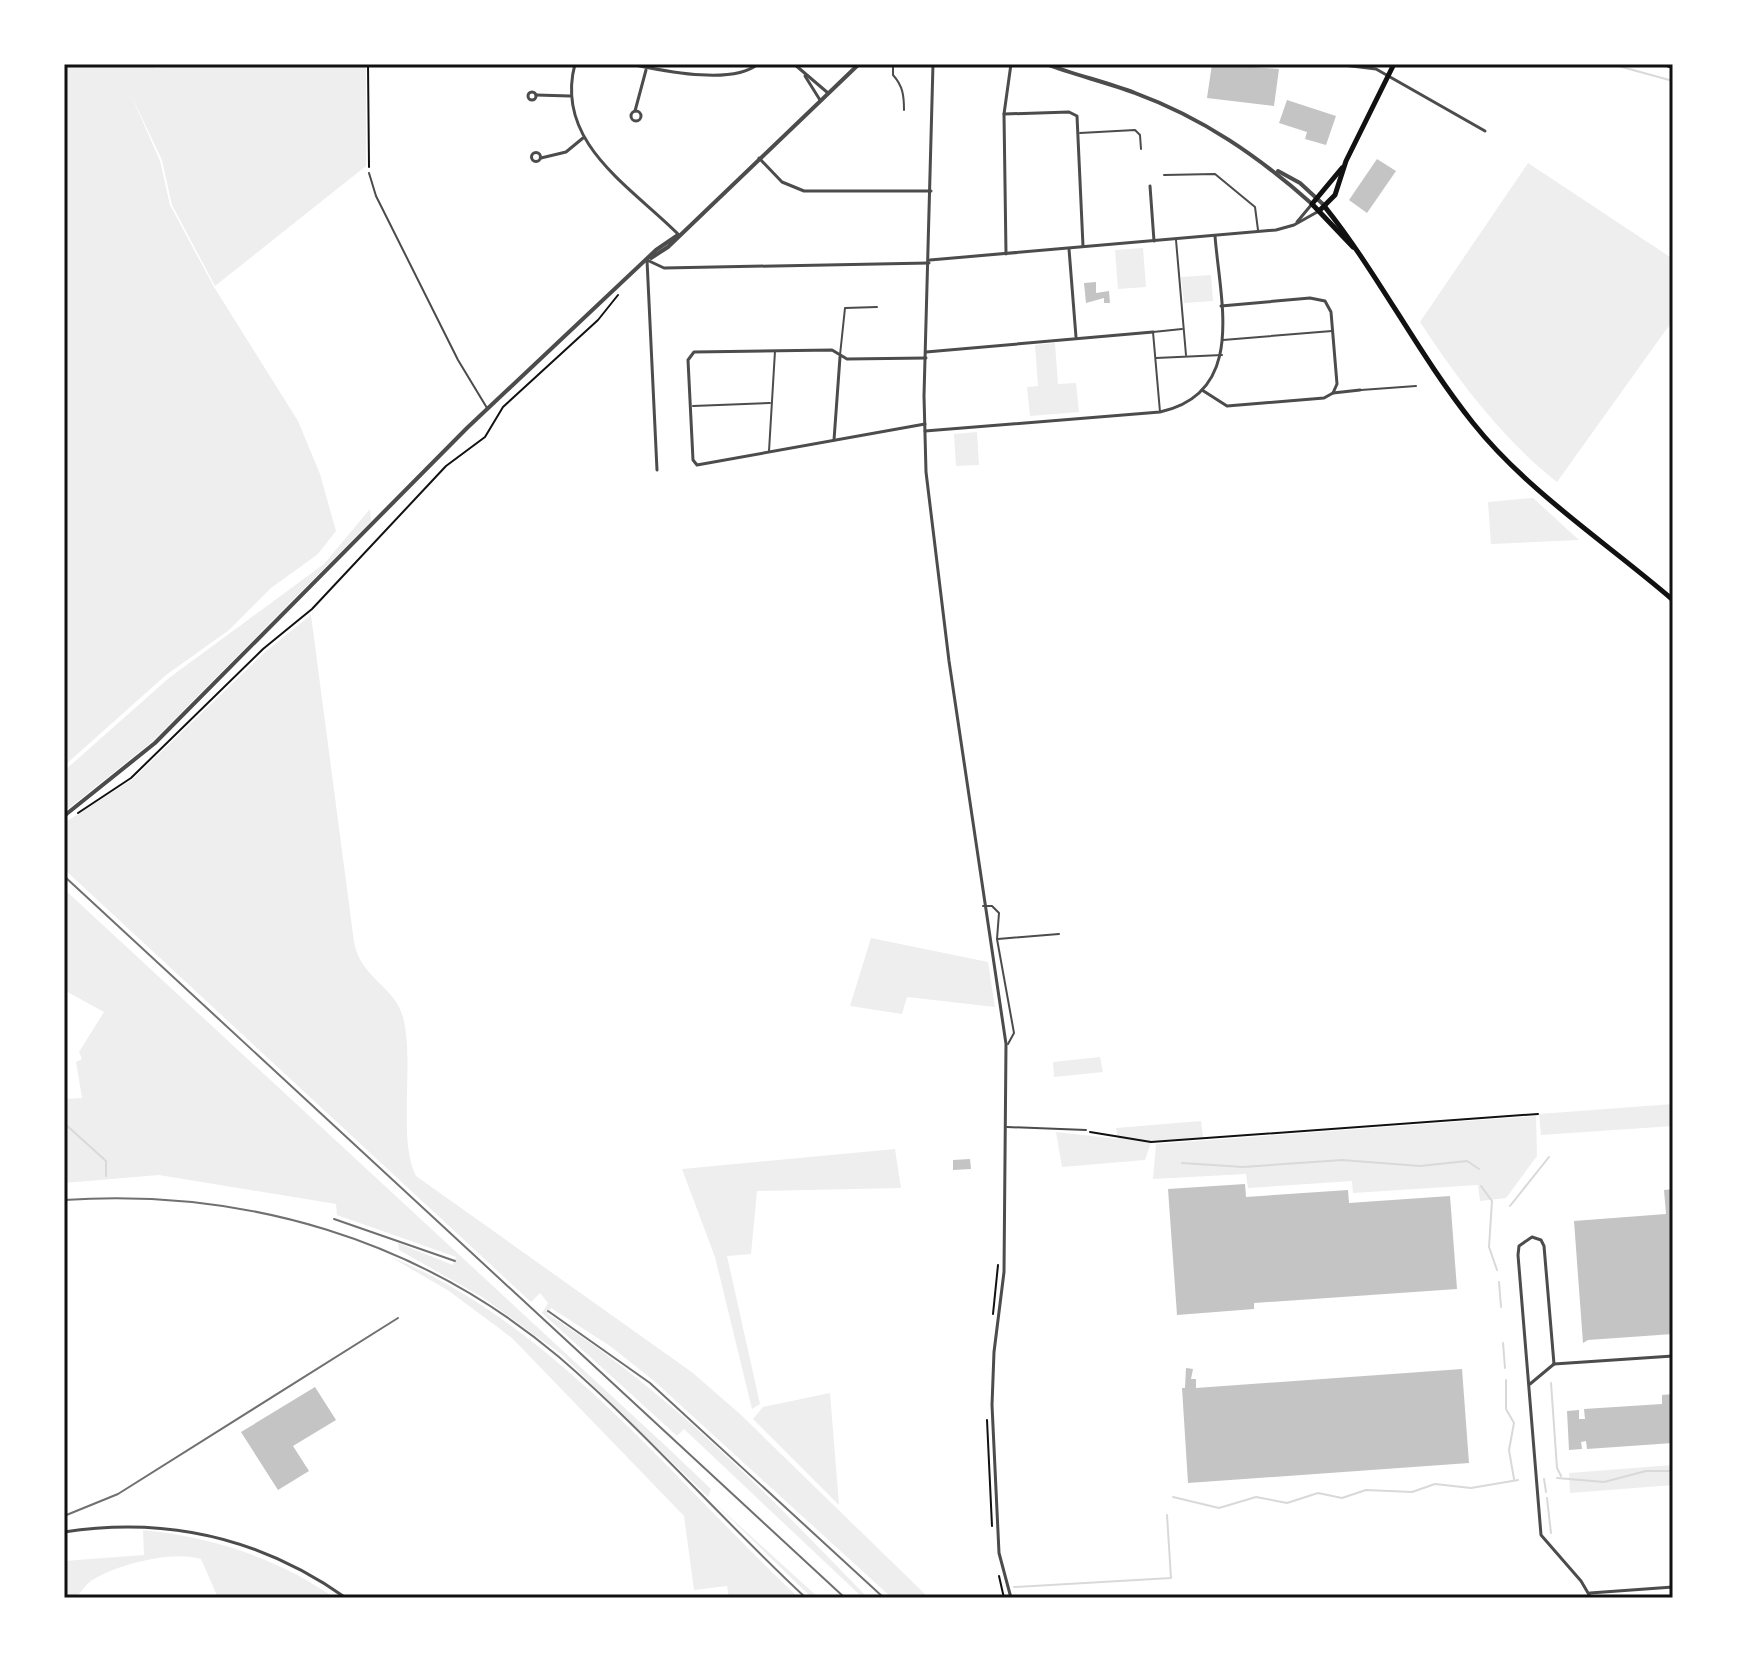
<svg xmlns="http://www.w3.org/2000/svg" width="1737" height="1662" viewBox="0 0 1737 1662" font-family="Poppins,sans-serif">
  <style>
    .green { fill: #eee }
    .lines { fill: none; stroke-linecap: round; stroke-linejoin: round }
    .stream { stroke: #d9d9d9; stroke-width: 2 }
    .building { fill: #c4c4c4 }
    .path { stroke: #111; stroke-width: 2 }
    .service { stroke: #4c4c4c; stroke-width: 2 }
    .minor { stroke: #4c4c4c; stroke-width: 3 }
    .tertiary { stroke: #4c4c4c; stroke-width: 4 }
    .secondary { stroke: #111; stroke-width: 5 }
    .rail { stroke: #707070; stroke-width: 2 }
    .neatline { fill: none; stroke: #111; stroke-width: 3 }
  </style>
  <rect width="100%" height="100%" fill="#fff"/>
  <g class="green">
    <path d="M64 64H154L155 68 198 64H366V166L215 286 172 205 162 160 131 95 160 161 170 205 214 287 298 421 320 474 336 531 318 554 271 588 229 630 166 675 64 766Z"/>
    <path d="M1528 163 1673 259V320L1557 482C1502 439 1458 380 1420 322Z"/>
    <path d="M1143 248 1146 287 1118 289 1115 250Z"/>
    <path d="M1211 275 1213 301 1184 303 1181 277Z"/>
    <path d="M1055 343 1058 384 1076 383 1079 412 1030 416 1027 387 1038 386 1035 345Z"/>
    <path d="M977 432 979 465 956 466 954 434Z"/>
    <path d="M1533 498 1579 540 1491 544 1488 502Z"/>
    <path d="M370 509 371 521 153 741 64 812V771L169 678 324 564Z"/>
    <path d="M311 615 354 942C361 979 394 985 403 1017 415 1063 397 1139 416 1176L693 1373 740 1414 929 1598H892L653 1380 610 1346 551 1308 547 1314C669 1391 768 1495 868 1598H863L684 1429 677 1436 542 1313 548 1303 540 1293 531 1302 64 869V823L133 779 265 652Z"/>
    <path d="M64 889 668 1448 711 1489 708 1497 819 1598H812L561 1354 482 1297 399 1250 398 1243 453 1265 456 1257 337 1215 336 1204 159 1175 64 1183V1099L82 1098 76 1062 82 1059 79 1052 104 1012 64 990Z"/>
    <path d="M871 938 988 962 995 1007 907 997 902 1014 850 1006Z"/>
    <path d="M1100 1057 1103 1072 1054 1077 1053 1062Z"/>
    <path d="M1673 1104V1126L1541 1135 1539 1114Z"/>
    <path d="M1536 1116 1537 1156 1506 1198 1480 1201 1478 1185 1353 1193 1352 1181 1248 1188 1246 1174 1153 1179 1156 1144Z"/>
    <path d="M1201 1121 1203 1138 1151 1142 1145 1160 1062 1167 1056 1132 1118 1139 1116 1128Z"/>
    <path d="M895 1149 901 1188 757 1191 751 1254 727 1256 760 1404 752 1409 715 1257 682 1169Z"/>
    <path d="M389 1256C556 1325 670 1477 799 1598H729L727 1586 694 1590 684 1516 512 1338 449 1291Z"/>
    <path d="M830 1393 839 1505 753 1419 763 1407Z"/>
    <path d="M1673 1465V1485L1570 1493 1569 1473Z"/>
    <path d="M143 1530C213 1537 277 1558 335 1598H218L201 1559C173 1550 119 1564 94 1579 87 1582 81 1592 76 1598H64V1561L144 1555Z"/>
  </g>
  <g class="lines">
    <g class="stream">
      <path d="M1611 64 1673 81"/>
      <path d="M64 1123 106 1161V1176"/>
      <path d="M1182 1163 1243 1167 1342 1160 1420 1166 1467 1161 1479 1169"/>
      <path d="M1481 1186 1492 1201 1489 1247 1497 1270"/>
      <path d="M1510 1206 1549 1157"/>
      <path d="M1499 1282 1501 1307"/>
      <path d="M1503 1343 1505 1368"/>
      <path d="M1506 1380V1409L1514 1423 1509 1450 1514 1479"/>
      <path d="M1551 1383 1557 1468 1561 1476"/>
      <path d="M1557 1478 1604 1482 1646 1471H1673"/>
      <path d="M1544 1479 1546 1492"/>
      <path d="M1173 1497 1219 1508 1256 1497 1287 1503 1318 1493 1342 1498 1366 1490 1412 1492 1435 1484 1471 1488 1518 1480"/>
      <path d="M1547 1498 1551 1533"/>
      <path d="M1014 1587 1171 1578 1167 1515"/>
    </g>
  </g>
  <g class="building">
    <path d="M1212 64 1279 69 1274 106 1207 98Z"/>
    <path d="M1287 100 1336 116 1326 145 1305 139 1307 132 1279 123Z"/>
    <path d="M1377 159 1396 171 1367 213 1349 200Z"/>
    <path d="M1096 282V293L1109 291 1110 303H1104V298L1086 303 1084 283Z"/>
    <path d="M970 1159 971 1169 953 1170V1160Z"/>
    <path d="M1245 1184 1246 1197 1348 1190 1349 1203 1450 1196 1457 1289 1254 1303V1309L1177 1315 1168 1189Z"/>
    <path d="M1673 1189V1334L1588 1340 1583 1343 1574 1221 1666 1214 1664 1190Z"/>
    <path d="M1186 1368 1193 1369 1191 1379H1196V1388L1462 1369 1469 1463 1188 1483 1182 1388H1185Z"/>
    <path d="M315 1387 336 1420 293 1446 309 1471 278 1490 241 1432Z"/>
    <path d="M1673 1394V1443L1587 1449 1586 1441 1581 1442 1582 1449 1569 1450 1567 1411 1579 1410V1419H1585L1584 1409 1662 1404V1395Z"/>
  </g>
  <g class="lines">
    <g class="path">
      <path d="M368 64 369 167"/>
      <path d="M1660 64 1673 68"/>
      <path d="M78 813 131 778 263 649 312 609 446 466 485 437 503 407 598 320 618 295"/>
      <path d="M1090 1132 1151 1142 1538 1114"/>
      <path d="M993 1314 998 1265"/>
      <path d="M987 1420 992 1526"/>
      <path d="M999 1576 1004 1598"/>
    </g>
    <g class="service">
      <path d="M893 64V75C903 86 904 96 904 110"/>
      <path d="M1080 133 1135 130 1140 135 1141 149"/>
      <path d="M369 173 376 196 458 360 487 408"/>
      <path d="M1164 175 1215 174 1255 207 1258 230"/>
      <path d="M1176 240 1186 355"/>
      <path d="M1223 340 1332 331"/>
      <path d="M840 355 845 308 877 307"/>
      <path d="M1156 358 1222 355"/>
      <path d="M1361 390 1416 386"/>
      <path d="M693 406 770 403"/>
      <path d="M1160 412 1153 332 1182 329"/>
      <path d="M769 451 775 351"/>
      <path d="M983 906H992L999 913 997 939 1014 1033 1008 1044"/>
      <path d="M998 939 1059 934"/>
      <path d="M1007 1127 1086 1130"/>
    </g>
    <g class="minor">
      <path d="M575 64C554 142 630 186 678 234"/>
      <path d="M630 64C661 70 731 86 758 64"/>
      <path d="M794 64 828 93"/>
      <path d="M933 64 924 396 926 472 949 661 1006 1044 1004 1272 994 1352 992 1405 999 1553 1011 1598"/>
      <path d="M1335 64 1376 69 1485 131"/>
      <path d="M805 76 820 100"/>
      <circle cx="532" cy="96" r="4"/>
      <path d="M536 95 570 96"/>
      <path d="M635 111 646 70"/>
      <circle cx="636" cy="116" r="5"/>
      <path d="M1004 114 1069 112 1077 116 1083 246"/>
      <circle cx="536" cy="157" r="4.5"/>
      <path d="M541 158 566 152 583 138"/>
      <path d="M759 158 782 182 804 191H931"/>
      <path d="M1150 186 1154 241"/>
      <path d="M1297 222 1312 204"/>
      <path d="M1069 249 1076 337"/>
      <path d="M1006 254 1004 114 1011 64"/>
      <path d="M647 260 664 268 929 263"/>
      <path d="M647 260 657 470"/>
      <path d="M930 260 1276 230 1294 225 1319 211"/>
      <path d="M926 352 1153 332"/>
      <path d="M1202 390 1227 406 1324 398 1333 393 1337 384 1331 312 1325 301 1310 298 1221 306"/>
      <path d="M1333 393 1360 390"/>
      <path d="M925 424 697 465 693 460 688 360 694 352 832 350 847 359 926 358"/>
      <path d="M925 431 1160 412C1247 393 1220 301 1215 236"/>
      <path d="M834 440 840 357"/>
      <path d="M1554 1364 1544 1246 1541 1240 1532 1237 1519 1246 1518 1255 1541 1535 1581 1581 1591 1598"/>
      <path d="M1554 1364 1673 1356"/>
      <path d="M1530 1384 1554 1364"/>
      <path d="M64 1532C167 1516 261 1538 346 1598"/>
      <path d="M1590 1593 1673 1587"/>
    </g>
    <g class="tertiary">
      <path d="M1046 64C1075 75 1106 82 1135 93 1203 118 1258 156 1312 204"/>
      <path d="M1278 171 1300 183 1325 206"/>
      <path d="M651 258 668 247 859 64"/>
      <path d="M64 816 155 743 467 428 656 250 678 235"/>
    </g>
    <g class="secondary">
      <path d="M1342 168 1312 204 1353 247"/>
      <path d="M1325 207C1379 275 1418 354 1473 423 1527 491 1607 543 1673 600"/>
      <path d="M1319 211 1335 195 1346 161 1394 64"/>
    </g>
    <g class="rail">
      <path d="M64 876 845 1598"/>
      <path d="M64 1200C245 1188 419 1239 559 1357 646 1432 722 1520 806 1598"/>
      <path d="M334 1219 455 1261"/>
      <path d="M548 1311 650 1383 884 1598"/>
      <path d="M64 1516 118 1494 398 1318"/>
    </g>
  </g>
  <rect width="1737" height="1662" fill="none" stroke="#ffffff" stroke-width="132"/>
  <rect x="66" y="66" width="1605" height="1530" class="neatline"/>
</svg>
